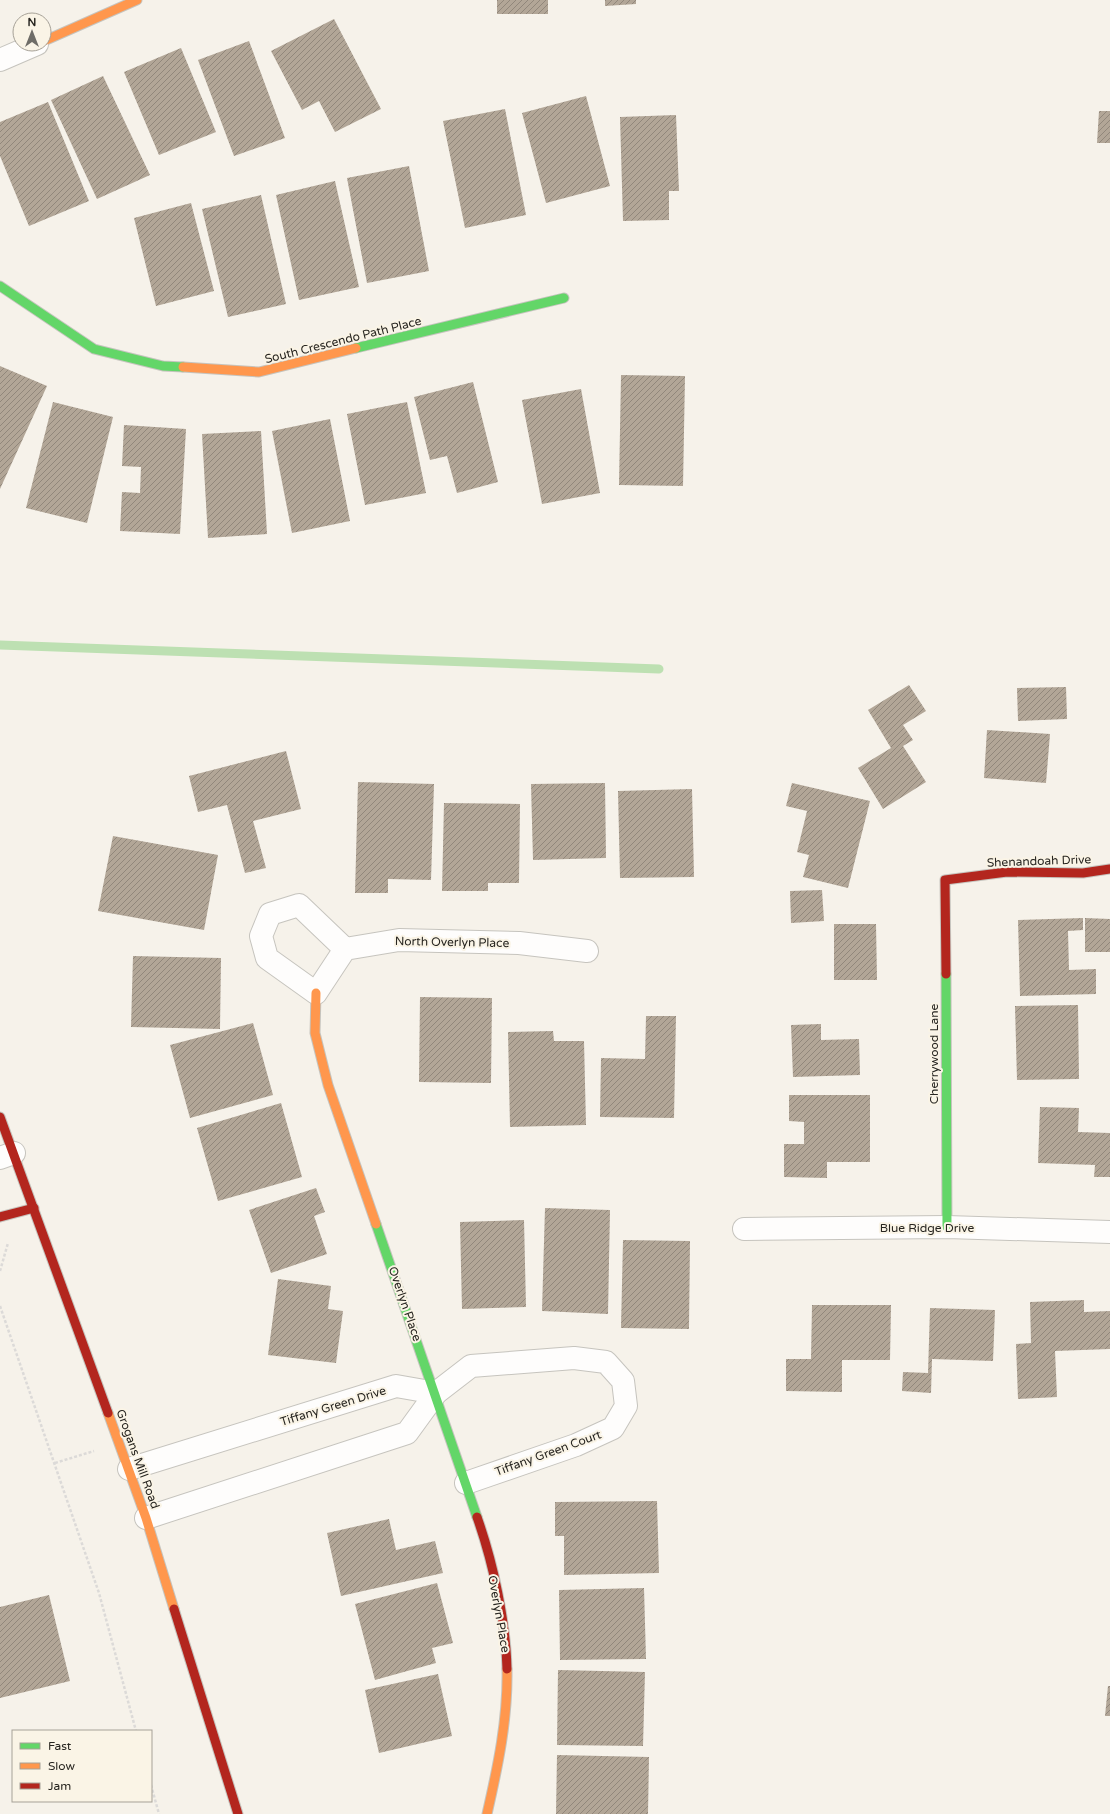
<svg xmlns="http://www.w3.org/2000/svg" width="1110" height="1814" viewBox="0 0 1110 1814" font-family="'Varela Round',sans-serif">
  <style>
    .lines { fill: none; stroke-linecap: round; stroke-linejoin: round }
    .stream { stroke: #bde0b2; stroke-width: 9 }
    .building { fill: url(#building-hatch) }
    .street-casing { stroke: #c6c4be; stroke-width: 24 }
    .fast-casing { stroke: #c6c4be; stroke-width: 11 }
    .slow-casing { stroke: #c6c4be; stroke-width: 11 }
    .jam-casing { stroke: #c6c4be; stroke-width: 11 }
    .path { stroke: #dcdad8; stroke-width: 2.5; stroke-dasharray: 3 2; stroke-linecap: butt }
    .street { stroke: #fefdfc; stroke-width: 22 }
    .fast { stroke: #63d668; stroke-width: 9 }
    .slow { stroke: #ff974d; stroke-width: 9 }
    .jam { stroke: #b3261e; stroke-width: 9 }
    .labels { text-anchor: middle; stroke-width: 4; stroke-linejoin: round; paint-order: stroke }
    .street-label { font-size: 12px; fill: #272520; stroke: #faf4e6 }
  </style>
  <defs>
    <pattern id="building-hatch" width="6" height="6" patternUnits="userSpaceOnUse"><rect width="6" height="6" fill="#b2a697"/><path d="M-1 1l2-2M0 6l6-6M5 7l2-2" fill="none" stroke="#91877b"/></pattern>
  </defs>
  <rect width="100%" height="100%" fill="#f6f2ea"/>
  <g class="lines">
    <path class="stream" d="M0 645 659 669"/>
  </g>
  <g class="building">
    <rect x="497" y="0" width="51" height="14"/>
    <path d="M605 0H636V4L605 6Z"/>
    <path d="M334 19 381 109 335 132 319 101 302 110 271 51Z"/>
    <path d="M249 41 285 138 234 156 198 60Z"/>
    <path d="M181 48 216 132 159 155 124 72Z"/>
    <path d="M103 76 150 175 97 199 51 100Z"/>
    <path d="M586 96 610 186 546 203 522 113Z"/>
    <path d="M48 102 89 201 29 226 0 156V122Z"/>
    <path d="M505 109 526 215 465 228 443 121Z"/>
    <path d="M1099 111H1110V143H1097Z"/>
    <path d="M676 115 679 191H669V220L623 221 620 117Z"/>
    <path d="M409 166 429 271 367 283 347 178Z"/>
    <path d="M335 181 359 287 299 300 276 195Z"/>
    <path d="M261 195 286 304 228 317 202 209Z"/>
    <path d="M191 203 214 291 156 306 134 218Z"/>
    <path d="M0 366 47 386 0 489Z"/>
    <path d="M621 375 685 376 683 486 619 485Z"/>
    <path d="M473 382 498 482 457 493 447 456 430 460 414 397Z"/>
    <path d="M581 389 600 493 542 504 522 400Z"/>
    <path d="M53 402 113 417 87 523 26 508Z"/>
    <path d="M407 402 426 493 365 505 347 414Z"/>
    <path d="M330 419 350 521 292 533 272 431Z"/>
    <path d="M124 425 186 429 180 534 120 531 122 492 140 493 141 467 122 466Z"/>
    <path d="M261 431 267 534 208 538 202 434Z"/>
    <path d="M909 685 926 711 903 725 913 740 903 746 926 782 883 809 858 768 891 748 868 710Z"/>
    <path d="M1066 687 1067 719 1018 721 1017 688Z"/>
    <path d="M987 730 1050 734 1046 783 984 778Z"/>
    <path d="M286 751 301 809 253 821 266 868 245 873 227 805 198 812 189 776Z"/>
    <path d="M358 782 434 784 431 880 388 879V893H355Z"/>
    <path d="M605 783 606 858 533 860 531 784Z"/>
    <path d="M792 783 870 801 848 888 803 877 809 855 797 852 807 811 786 806Z"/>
    <path d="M692 789 694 877 620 878 618 791Z"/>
    <path d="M444 803 520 804 519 883H488V891H442Z"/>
    <path d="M113 836 218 855 204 930 98 911Z"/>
    <path d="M822 890 824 921 791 923 790 891Z"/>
    <path d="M1083 918V930L1068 931 1069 970 1096 969V994L1020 996 1018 920Z"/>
    <path d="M1085 918 1110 919V952H1085Z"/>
    <path d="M834 924H876L877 980H834Z"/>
    <path d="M133 956 221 958 220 1029 131 1027Z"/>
    <path d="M420 997 492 998 491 1083 419 1082Z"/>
    <path d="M1078 1005 1079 1079 1017 1080 1015 1006Z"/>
    <path d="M646 1016H676L674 1118 600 1117 601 1058 645 1059Z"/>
    <path d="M253 1023 273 1095 190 1118 170 1045Z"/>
    <path d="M821 1024V1040L859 1039 860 1075 793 1077 791 1025Z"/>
    <path d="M553 1031 554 1041H584L586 1125 510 1127 508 1032Z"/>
    <path d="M789 1095H870V1162H827V1178L784 1177V1144H804V1122L789 1121Z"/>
    <path d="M281 1103 302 1177 218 1201 197 1128Z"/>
    <path d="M1040 1107 1079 1108 1078 1132 1110 1133V1177H1094L1095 1165 1038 1163Z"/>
    <path d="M316 1188 325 1212 314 1216 327 1254 271 1273 249 1210Z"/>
    <path d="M545 1208 610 1210 608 1314 542 1311Z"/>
    <path d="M524 1220 526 1307 462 1309 460 1222Z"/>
    <path d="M623 1240 690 1241 689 1329 621 1328Z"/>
    <path d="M278 1279 331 1286 328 1309 343 1311 336 1363 268 1355Z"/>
    <path d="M1084 1300V1312L1110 1311V1349L1055 1351 1057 1397 1018 1399 1016 1344 1031 1343 1030 1302Z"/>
    <path d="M812 1305H891L890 1360H842V1392L786 1391V1359H811Z"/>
    <path d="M930 1308 995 1310 993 1361 932 1359 931 1393 902 1391 903 1372 928 1373Z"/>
    <path d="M657 1501 659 1573 564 1575V1536H555V1502Z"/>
    <path d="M389 1519 396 1550 435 1541 443 1573 341 1596 327 1533Z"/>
    <path d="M437 1583 453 1643 432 1648 436 1663 375 1680 355 1604Z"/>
    <path d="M644 1588 646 1659 560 1660 559 1590Z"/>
    <path d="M49 1595 70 1681 0 1698V1607Z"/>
    <path d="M558 1670 645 1672 643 1746 557 1745Z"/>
    <path d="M438 1674 452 1736 379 1753 365 1690Z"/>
    <path d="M1108 1686H1110V1716H1105Z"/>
    <path d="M557 1755 649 1757 648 1814H556Z"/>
  </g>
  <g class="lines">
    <g class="street-casing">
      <g id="street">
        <path d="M0 60 37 44"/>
        <path d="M345 949 299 905 270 914 261 936 267 958 316 993 345 949 399 940 519 943 587 951"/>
        <path d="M0 1158 14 1153"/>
        <path d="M744 1229 947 1227 1110 1232"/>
        <path d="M129 1469 396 1386 436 1393"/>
        <path d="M146 1518 407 1433 436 1393 471 1366 574 1358 606 1362 623 1381 626 1406 613 1428 576 1445 466 1483"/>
      </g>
    </g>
    <g class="fast-casing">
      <g id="fast">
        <path d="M0 286 94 349 163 366 183 367"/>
        <path d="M356 348 564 298"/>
        <path d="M946 974 947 1227"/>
        <path d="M376 1224 477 1517"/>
      </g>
    </g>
    <g class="slow-casing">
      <g id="slow">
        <path d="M44 41 137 0"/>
        <path d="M183 367 259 372 356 348"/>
        <path d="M316 993 315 1033 328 1085 376 1224"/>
        <path d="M108 1413 146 1518 174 1609"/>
        <path d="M487 1814C498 1766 508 1719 507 1669"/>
      </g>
    </g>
    <g class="jam-casing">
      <g id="jam">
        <path d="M946 974 945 880 1007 872 1083 873 1110 869"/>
        <path d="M0 1117 108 1413"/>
        <path d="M0 1217 34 1208"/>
        <path d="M477 1517C493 1562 506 1622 507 1669"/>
        <path d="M174 1609 238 1814"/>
      </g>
    </g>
    <g class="path">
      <path d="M0 1271 8 1243"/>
      <path d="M0 1306 99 1593 136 1731"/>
      <path d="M55 1463 94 1451"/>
      <path d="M151 1785 159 1814"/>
    </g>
    <use href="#street" class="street"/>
    <use href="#fast" class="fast"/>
    <use href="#slow" class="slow"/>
    <use href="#jam" class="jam"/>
  </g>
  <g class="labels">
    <g class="street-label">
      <text transform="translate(343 340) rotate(-14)" y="4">South Crescendo Path Place</text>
      <text transform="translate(1039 861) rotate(-2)" y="4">Shenandoah Drive</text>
      <text transform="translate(452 942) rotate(1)" y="4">North Overlyn Place</text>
      <text transform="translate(934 1054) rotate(-90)" y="4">Cherrywood Lane</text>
      <text x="927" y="1232">Blue Ridge Drive</text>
      <text transform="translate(405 1304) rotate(71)" y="4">Overlyn Place</text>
      <text transform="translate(333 1406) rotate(-17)" y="4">Tiffany Green Drive</text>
      <text transform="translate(548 1453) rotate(-20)" y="4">Tiffany Green Court</text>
      <text transform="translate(138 1459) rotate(70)" y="4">Grogans Mill Road</text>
      <text transform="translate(499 1614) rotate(80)" y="4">Overlyn Place</text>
    </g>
  </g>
  <rect x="12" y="1730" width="140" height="72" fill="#faf4e6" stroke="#a6a197"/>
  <rect x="20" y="1743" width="20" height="6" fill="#63d668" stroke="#a6a197"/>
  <text x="48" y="1750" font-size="12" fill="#272520">Fast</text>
  <rect x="20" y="1763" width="20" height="6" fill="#ff974d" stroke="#a6a197"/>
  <text x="48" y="1770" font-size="12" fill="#272520">Slow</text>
  <rect x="20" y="1783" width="20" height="6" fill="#b3261e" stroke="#a6a197"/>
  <text x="48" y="1790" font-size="12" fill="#272520">Jam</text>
  <g transform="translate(32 32)"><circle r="19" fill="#faf4e6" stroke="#a6a197"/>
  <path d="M0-3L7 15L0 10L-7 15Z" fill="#6f6d67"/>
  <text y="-6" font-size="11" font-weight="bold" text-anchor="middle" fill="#272520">N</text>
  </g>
</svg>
